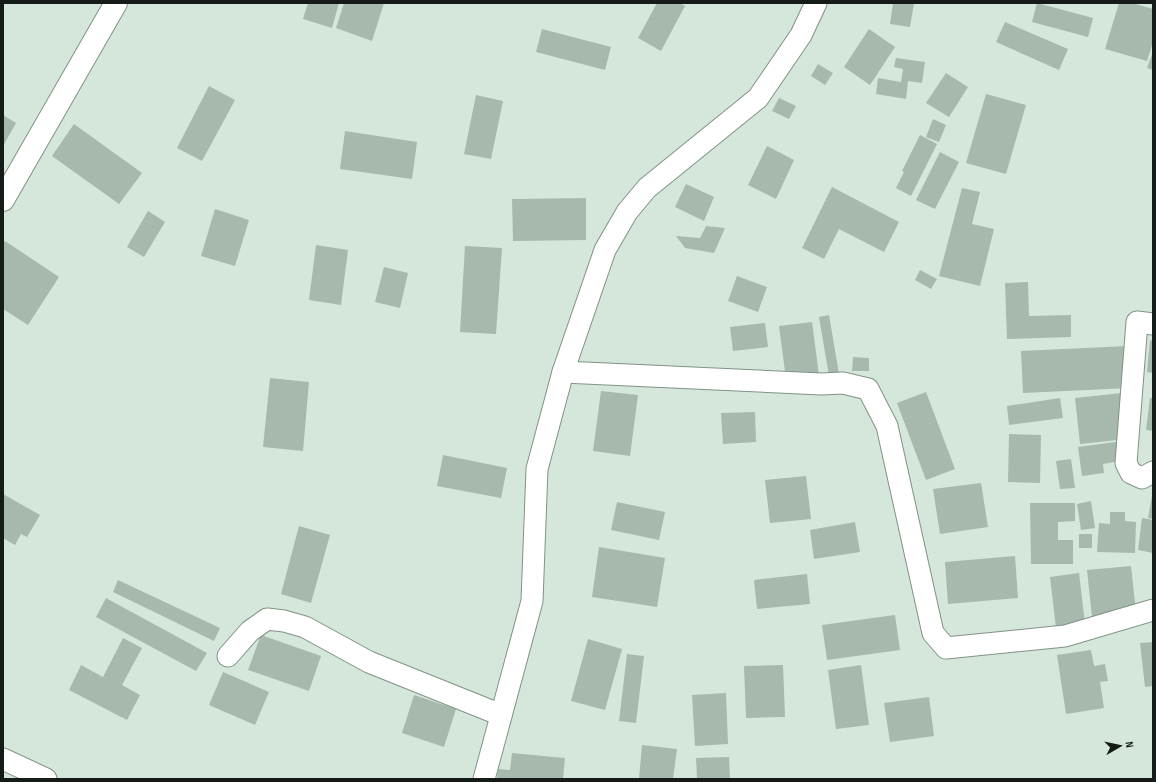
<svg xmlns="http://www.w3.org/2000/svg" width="1156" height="782" viewBox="0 0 1156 782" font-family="'Sofia Sans Condensed',sans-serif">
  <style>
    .building { fill: #a7b9ad }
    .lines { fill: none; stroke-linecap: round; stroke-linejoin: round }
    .street-casing { stroke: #819286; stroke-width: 23 }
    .secondary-casing { stroke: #819286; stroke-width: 24 }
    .street { stroke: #fff; stroke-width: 21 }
    .secondary { stroke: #fff; stroke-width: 22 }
  </style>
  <rect width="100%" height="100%" fill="#d5e7da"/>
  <g class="building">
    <path d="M308 3H339L332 28 303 19Z"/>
    <path d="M344 3H384L372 41 336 28Z"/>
    <path d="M657 3H680L685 6 661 51 638 38Z"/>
    <path d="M893 3H914L910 27 890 24Z"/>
    <path d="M1037 3 1093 18 1088 37 1032 22Z"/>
    <path d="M1119 3H1132L1153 9V42L1147 61 1105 49Z"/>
    <path d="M1005 22 1068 49 1059 70 996 42Z"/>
    <path d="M542 29 611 47 605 70 536 52Z"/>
    <path d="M869 29 895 47 870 85 844 67Z"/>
    <path d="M1153 52V70L1147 68Z"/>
    <path d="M896 58 925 62 922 83 908 81 906 99 876 94 878 78 901 82 903 69 894 67Z"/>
    <path d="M818 64 833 73 825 85 811 76Z"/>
    <path d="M946 73 968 87 949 117 926 103Z"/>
    <path d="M209 86 235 100 202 161 177 148Z"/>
    <path d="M986 94 1026 105 1006 174 966 163Z"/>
    <path d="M476 95 503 101 491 159 464 154Z"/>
    <path d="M779 98 796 106 789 119 772 111Z"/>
    <path d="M3 115 16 123 3 146Z"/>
    <path d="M933 119 946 125 939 142 926 137Z"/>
    <path d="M74 124 142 173 119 204 52 156Z"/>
    <path d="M345 131 417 142 412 179 340 169Z"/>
    <path d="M920 135 937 144 911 196 896 188 904 172 902 171Z"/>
    <path d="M767 146 794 160 776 199 748 185Z"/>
    <path d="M940 152 959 162 935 209 916 200Z"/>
    <path d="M686 184 714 197 704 221 675 207Z"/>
    <path d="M832 187 899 222 884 252 839 229 824 259 802 248Z"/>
    <path d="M962 188 980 192 972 224 994 229 980 286 939 276Z"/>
    <path d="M586 198V240L513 241 512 199Z"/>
    <path d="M215 209 249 220 235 266 201 256Z"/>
    <path d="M148 211 165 222 144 257 127 247Z"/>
    <path d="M706 226 725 228 714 253 685 248 676 236 700 238Z"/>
    <path d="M5 241 59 277 28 325 3 309V244Z"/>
    <path d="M316 245 348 250 341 305 309 300Z"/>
    <path d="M465 246 502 248 496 334 460 332Z"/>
    <path d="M384 267 408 273 400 308 375 302Z"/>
    <path d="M920 270 937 279 931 289 915 280Z"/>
    <path d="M737 276 767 287 758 312 728 301Z"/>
    <path d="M1028 282 1029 316 1071 315V337L1007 339 1005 283Z"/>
    <path d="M829 315 839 374 829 376 819 317Z"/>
    <path d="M812 322 819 375 786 379 779 326Z"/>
    <path d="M765 323 768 347 733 351 730 327Z"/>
    <path d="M1150 340 1153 341V373L1147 372Z"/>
    <path d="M1127 346 1129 388 1023 393 1021 351Z"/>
    <path d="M853 357 869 358V371H852Z"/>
    <path d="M270 378 309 382 303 451 263 447Z"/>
    <path d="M601 391 638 395 630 456 593 451Z"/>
    <path d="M926 392 955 469 926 480 897 403Z"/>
    <path d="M1122 393 1127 439 1080 444 1075 398Z"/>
    <path d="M1060 398 1063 418 1009 425 1007 406Z"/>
    <path d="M1150 398H1153V431L1146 430Z"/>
    <path d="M755 412 756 442 723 444 721 413Z"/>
    <path d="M1009 434 1041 435 1040 483 1008 482Z"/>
    <path d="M1123 441 1126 460 1103 464 1104 473 1082 476 1078 447Z"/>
    <path d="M443 455 507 468 501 498 437 486Z"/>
    <path d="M1071 459 1075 488 1060 489 1056 461Z"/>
    <path d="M806 476 811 519 770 523 765 480Z"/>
    <path d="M981 483 988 527 940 534 933 489Z"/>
    <path d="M3 494 40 515 27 537 21 534 15 545 3 538Z"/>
    <path d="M1152 496H1153V519L1148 518Z"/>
    <path d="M1091 501 1095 528 1081 530 1077 504Z"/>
    <path d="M617 502 665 512 659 540 611 530Z"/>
    <path d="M1030 503H1075V521L1058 522V540H1073V564H1031Z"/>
    <path d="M1110 512H1125V521L1136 522 1135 553 1097 552 1099 523 1110 524Z"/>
    <path d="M1142 518 1153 520V553L1138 550Z"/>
    <path d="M855 522 860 552 814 559 810 530Z"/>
    <path d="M299 526 330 535 311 603 281 594Z"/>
    <rect x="1079" y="534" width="13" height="14"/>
    <path d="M599 547 665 558 657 607 592 597Z"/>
    <path d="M1015 556 1018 598 948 604 945 562Z"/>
    <path d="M1131 566 1136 612 1092 617 1087 570Z"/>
    <path d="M1079 573 1085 624 1056 628 1050 577Z"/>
    <path d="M807 574 810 604 757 609 754 580Z"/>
    <path d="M118 580 220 628 214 641 113 592Z"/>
    <path d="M106 598 207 653 196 671 96 617Z"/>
    <path d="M895 615 900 650 827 660 822 625Z"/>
    <path d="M261 635 321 656 309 691 248 670Z"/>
    <path d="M123 638 142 648 122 685 140 695 127 720 69 690 81 665 103 677Z"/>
    <path d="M588 639 622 649 605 710 571 701Z"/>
    <path d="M1153 642V686L1145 687 1140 643Z"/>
    <path d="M1091 650 1094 666 1105 664 1108 681 1100 682 1104 708 1066 714 1057 655Z"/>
    <path d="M627 654 644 656 636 723 619 721Z"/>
    <path d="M783 665 785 717 746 718 744 666Z"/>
    <path d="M861 665 869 725 836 729 828 670Z"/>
    <path d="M223 672 269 692 255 725 209 705Z"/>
    <path d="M726 693 728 744 695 746 692 695Z"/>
    <path d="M414 695 456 709 444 747 402 733Z"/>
    <path d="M929 697 934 736 890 742 884 703Z"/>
    <path d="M642 745 677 749 673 779H639Z"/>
    <path d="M512 753 565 758 563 779H497L498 769 510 770Z"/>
    <path d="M729 757 730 779H697L696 758Z"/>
  </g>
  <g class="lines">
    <g class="street-casing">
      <g id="street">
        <path d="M1153 324 1137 322 1126 463 1131 473 1142 478 1153 472"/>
        <path d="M563 372 821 384 843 383 868 389 887 426 933 633 946 648 1065 636 1153 610"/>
        <path d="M228 656 250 631 267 619 284 621 305 627 369 662 501 715"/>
        <path d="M3 759 46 779"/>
        <path d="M484 779 532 601 537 469 563 372 605 250 627 212 647 188 758 98 801 35 816 3"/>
      </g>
    </g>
    <g class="secondary-casing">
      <path id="secondary" d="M3 200 116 3"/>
    </g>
    <use href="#street" class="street"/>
    <use href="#secondary" class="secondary"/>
  </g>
  <rect width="1156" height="782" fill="none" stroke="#151c17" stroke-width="8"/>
  <g transform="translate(1120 746) rotate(81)" stroke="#d5e7da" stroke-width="3" paint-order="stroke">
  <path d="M0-3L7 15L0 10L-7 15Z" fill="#151c17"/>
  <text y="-6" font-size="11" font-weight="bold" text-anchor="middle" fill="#151c17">N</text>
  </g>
</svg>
